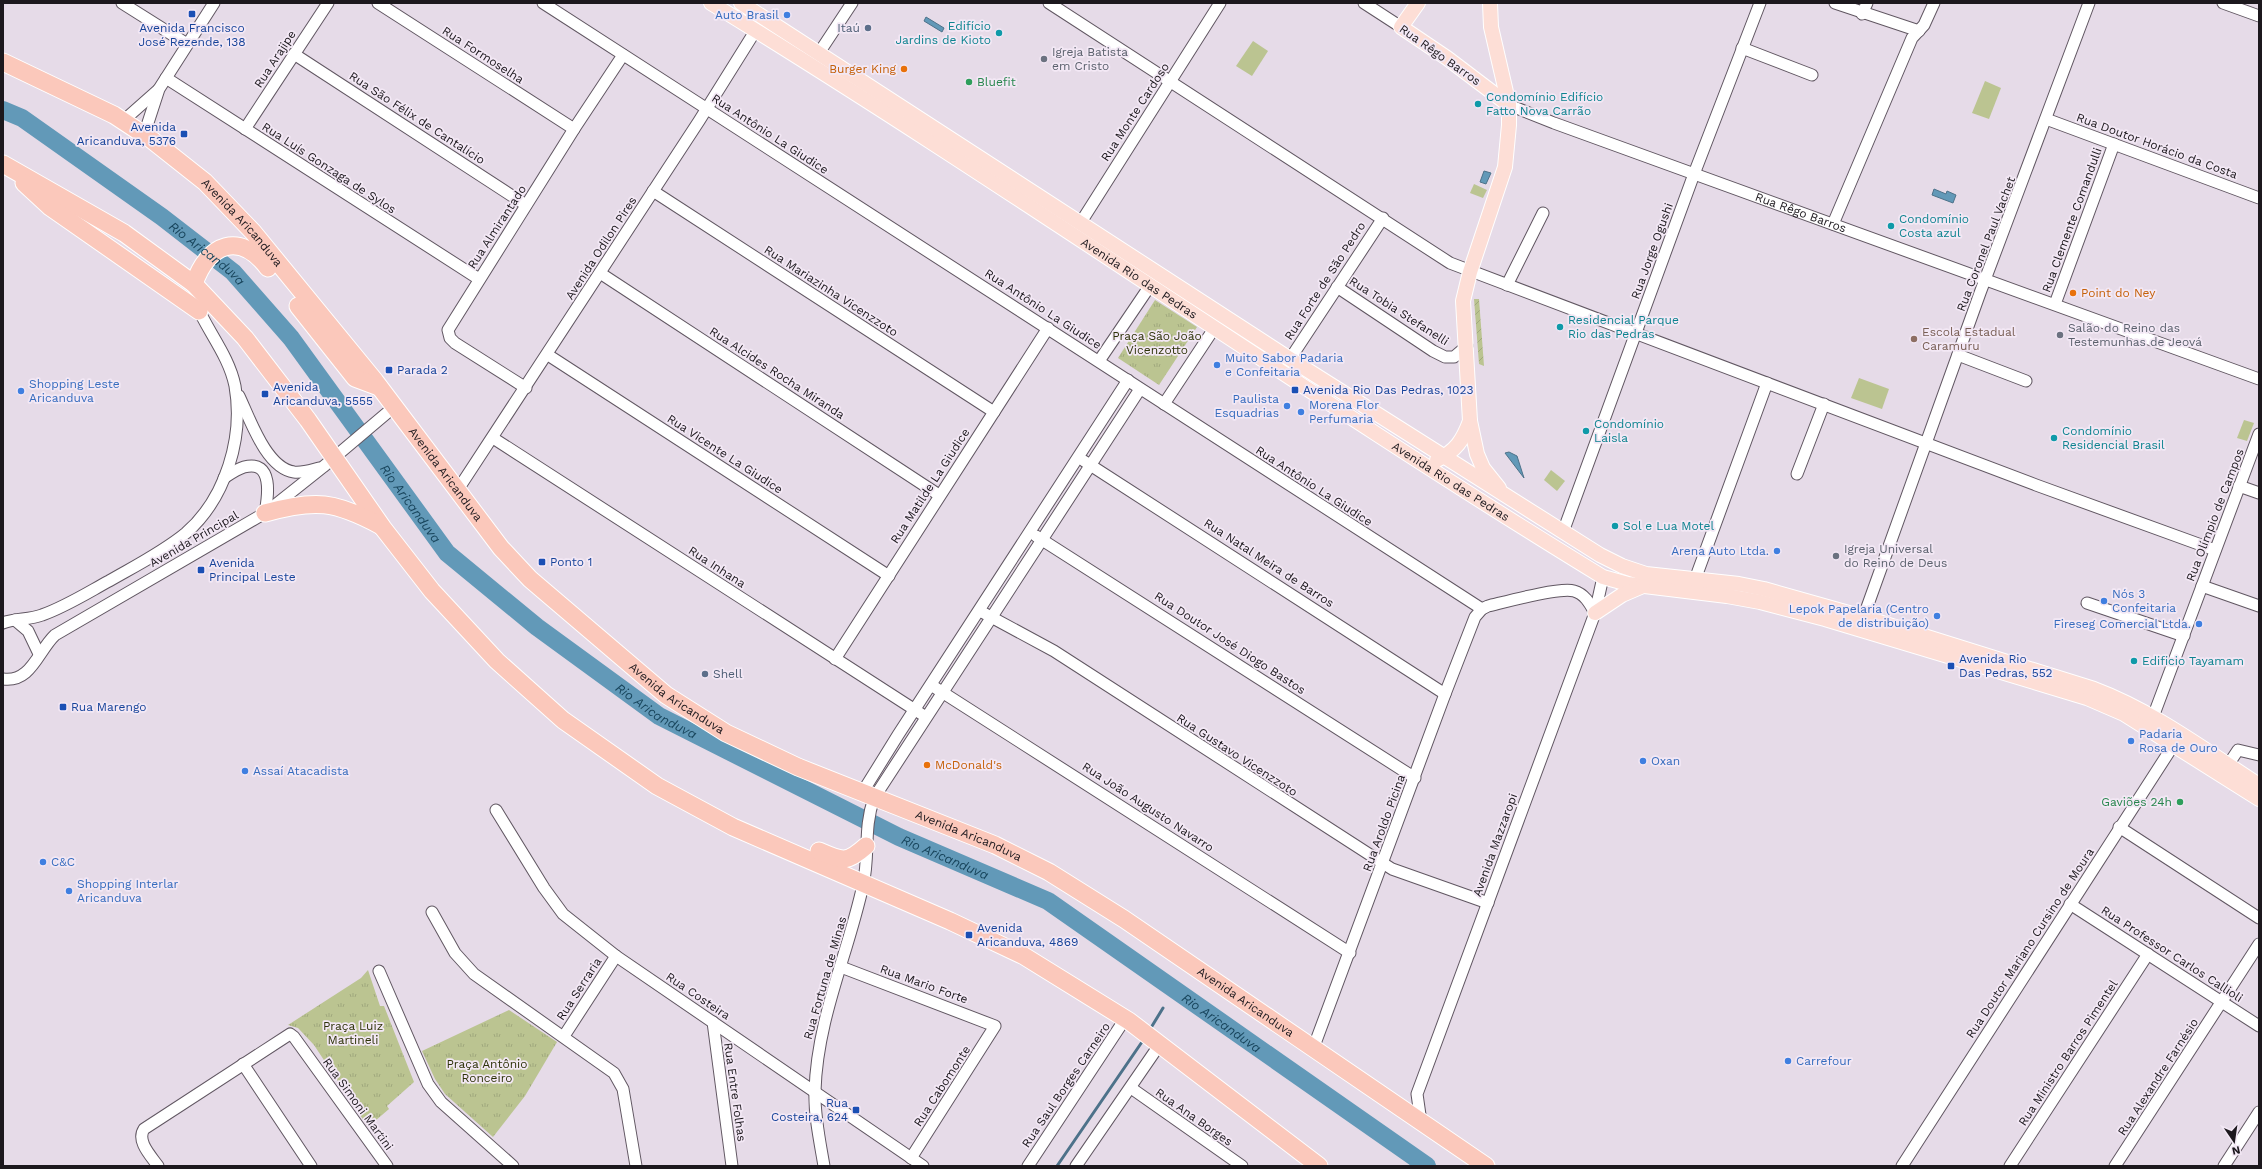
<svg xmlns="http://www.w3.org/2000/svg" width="2262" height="1169" viewBox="0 0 2262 1169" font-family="'Work Sans',sans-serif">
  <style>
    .grass { fill: url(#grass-tufts) }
    .garden { fill: url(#garden-furrows) }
    .pitch { fill: #bbc491 }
    .water { fill: #6299b8; stroke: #4d728a }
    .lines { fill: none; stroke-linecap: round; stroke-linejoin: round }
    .stream { stroke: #4d728a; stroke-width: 3 }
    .river { stroke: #6299b8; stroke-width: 18 }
    .minor-casing { stroke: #615762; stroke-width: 13 }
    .major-casing { stroke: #fff; stroke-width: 16 }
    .highway-casing { stroke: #fff; stroke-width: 19 }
    .minor { stroke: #fff; stroke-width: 11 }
    .major { stroke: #fdded6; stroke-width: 14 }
    .highway { stroke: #fbc8bb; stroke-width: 17 }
    .transit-dot { fill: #1a4fb4; stroke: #f3e8f5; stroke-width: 1.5 }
    .shop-dot { fill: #3f7fe0; stroke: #f3e8f5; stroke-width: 1.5 }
    .service-dot { fill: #5c6f8a; stroke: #f3e8f5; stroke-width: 1.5 }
    .culture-dot { fill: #0f9aa8; stroke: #f3e8f5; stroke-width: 1.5 }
    .worship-dot { fill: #6b7280; stroke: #f3e8f5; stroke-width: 1.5 }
    .food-dot { fill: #e8710a; stroke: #f3e8f5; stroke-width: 1.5 }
    .leisure-dot { fill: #2e9e5b; stroke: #f3e8f5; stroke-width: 1.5 }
    .education-dot { fill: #8d6e63; stroke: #f3e8f5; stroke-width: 1.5 }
    .labels { text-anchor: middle; stroke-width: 3.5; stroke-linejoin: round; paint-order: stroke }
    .shop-label { font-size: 12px; fill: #366cbe; stroke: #f3e8f5; text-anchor: start }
    .culture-label { font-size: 12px; fill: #0d838f; stroke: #f3e8f5; text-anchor: start }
    .transit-label { font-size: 12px; fill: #164399; stroke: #f3e8f5; text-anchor: start }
    .service-label { font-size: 12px; fill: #4e5e75; stroke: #f3e8f5; text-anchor: end }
    .worship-label { font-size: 12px; fill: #5b616d; stroke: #f3e8f5; text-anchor: start }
    .street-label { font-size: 12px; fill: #1c181d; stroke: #f3e8f5 }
    .food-label { font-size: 12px; fill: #c56008; stroke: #f3e8f5; text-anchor: start }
    .leisure-label { font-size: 12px; fill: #27864d; stroke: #f3e8f5; text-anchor: start }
    .education-label { font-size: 12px; fill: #785e54; stroke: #f3e8f5; text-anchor: start }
    .park-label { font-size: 12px; fill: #2e3308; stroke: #f3e8f5 }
    .water-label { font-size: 13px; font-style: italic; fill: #18455c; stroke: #f3e8f5 }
  </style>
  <defs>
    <pattern id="grass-tufts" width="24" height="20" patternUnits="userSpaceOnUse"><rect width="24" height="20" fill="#bbc491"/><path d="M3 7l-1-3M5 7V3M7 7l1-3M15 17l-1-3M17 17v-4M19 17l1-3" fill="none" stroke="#a0a87d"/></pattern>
    <pattern id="garden-furrows" width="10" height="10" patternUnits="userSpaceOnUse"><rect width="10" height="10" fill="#bbc491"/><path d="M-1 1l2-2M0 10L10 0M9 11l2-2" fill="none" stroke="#a0a87d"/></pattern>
  </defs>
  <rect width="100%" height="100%" fill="#e6dbe8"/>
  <g class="grass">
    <path d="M1155 300 1197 327 1159 385 1118 358Z"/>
    <path d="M368 970 380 1006H384L414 1082 387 1106 389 1109 368 1127 314 1045 298 1028 288 1025 361 978Z"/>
    <path d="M509 1010 557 1042 525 1096 493 1137 445 1094 435 1079 422 1051Z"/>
  </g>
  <path class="garden" d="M1474 299H1479L1484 366 1479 364Z"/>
  <g class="pitch">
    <path d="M1253 41 1268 51 1252 76 1236 66Z"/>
    <path d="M1985 81 2001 88 1989 119 1972 113Z"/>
    <path d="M1474 184 1487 190 1483 198 1470 193Z"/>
    <path d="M1859 378 1889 389 1882 409 1851 398Z"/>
    <path d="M2244 420 2254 423 2247 441 2237 438Z"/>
    <path d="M1551 470 1565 481 1557 491 1544 480Z"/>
  </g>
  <g class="water">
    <path d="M926 17 944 28 942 32 924 21Z"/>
    <path d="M1484 171 1491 173 1486 184 1480 182Z"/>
    <path d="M1934 189 1946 194 1947 191 1956 195 1953 203 1932 195Z"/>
    <path d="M1509 452 1517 456 1524 478 1505 453Z"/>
  </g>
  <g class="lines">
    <g class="stream">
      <path d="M1149 1031 1163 1008"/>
      <path d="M1057 1166 1144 1039"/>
    </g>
    <path class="river" id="s1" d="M3 110 22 118 162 217 233 272 291 338 447 553 537 627 659 716 899 837 1048 901 1427 1166"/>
    <g class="minor-casing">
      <g id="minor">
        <path d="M122 3 187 44"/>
        <path d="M378 3 574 129"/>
        <path d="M543 3 1482 609"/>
        <path d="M1049 3 1450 263 2036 485 2215 550"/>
        <path d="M1364 3 1401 27"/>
        <path d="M1835 3 1919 31"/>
        <path d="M2223 3 2259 16"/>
        <path d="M1862 14 1867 3"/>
        <path d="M1742 48 1812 75"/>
        <path d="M294 54 526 205"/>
        <path d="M815 59 852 3"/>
        <path d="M166 78 479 279"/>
        <path id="s2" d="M1509 105 1554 123 2259 379"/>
        <path d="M2046 119 2259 198"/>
        <path d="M123 121 158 90"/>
        <path d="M245 129 328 3"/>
        <path d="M144 135 159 89 214 3"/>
        <path d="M653 191 994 412"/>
        <path d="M1833 224 1912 38 1924 25 1934 3"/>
        <path d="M1076 230 1220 3"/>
        <path d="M600 273 939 495"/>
        <path d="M1507 285 1543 213"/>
        <path d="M1337 287 1433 351 1445 357H1454L1467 346"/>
        <path d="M2055 304 2114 144"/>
        <path d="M548 355 889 576"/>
        <path d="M1958 355 2026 381"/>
        <path d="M1290 359 1383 218"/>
        <path d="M1099 361 1158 274"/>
        <path d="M526 388 455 343 450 338 448 330 574 129 623 55"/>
        <path d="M239 396C250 419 266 468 294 472 303 473 311 470 319 468"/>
        <path d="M1164 404 1219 321"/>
        <path d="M493 438 926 717"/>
        <path d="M1084 461 1445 694"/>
        <path d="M1797 474 1824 404"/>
        <path d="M224 478C230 474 237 469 244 467 274 459 268 497 265 513"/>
        <path d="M2239 486 2259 493"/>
        <path d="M457 491 699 121 764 17"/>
        <path d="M1563 532 1694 174 1760 3"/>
        <path d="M1036 536 1415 778"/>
        <path d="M1693 585 1767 383"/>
        <path d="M2202 586 2259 606"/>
        <path d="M2087 603 2184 636"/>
        <path d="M980 611 1054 651 1392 869 1488 903"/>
        <path d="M15 620 28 631 39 654"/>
        <path d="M3 623C15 618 29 620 42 615 65 607 87 593 109 581 135 566 163 552 186 533 226 498 244 437 235 386 229 356 208 332 196 304"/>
        <path d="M1861 624 1980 293 2089 3"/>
        <path d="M835 659 1048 328"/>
        <path d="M3 679C31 683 38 651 55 635L265 513 323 467 394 407"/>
        <path d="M931 685 1350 953"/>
        <path d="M2153 717 2259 434"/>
        <path d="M2228 765 2238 750 2259 755"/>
        <path d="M862 793 898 735 1128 380"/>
        <path d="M496 810 544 888 563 914 616 956 923 1166"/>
        <path d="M2119 827 2259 918"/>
        <path d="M2070 904 2259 1026"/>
        <path d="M432 912 455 953 474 974 614 1073 623 1089 636 1166"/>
        <path d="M841 967 995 1026 911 1158"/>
        <path d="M379 971 428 1084 441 1102 513 1166"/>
        <path d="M713 1022 732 1166"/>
        <path d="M564 1036 616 956"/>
        <path d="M1313 1049 1445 694 1475 617 1482 609 1488 606C1505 602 1559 587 1574 591 1585 594 1590 604 1595 613"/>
        <path d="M243 1064 311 1166"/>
        <path d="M1131 1088 1242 1166"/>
        <path d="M1421 1122 1417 1094 1595 613 1603 577"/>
        <path d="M158 1166C151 1156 136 1141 144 1129L290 1034 294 1037 387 1166"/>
        <path d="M824 1166C820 1142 814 1115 815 1091 817 1019 848 954 863 885 870 855 863 829 874 798L1140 389"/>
        <path d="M1028 1166 1125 1019"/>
        <path d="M1076 1166 1160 1044"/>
        <path d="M1902 1166 2178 738"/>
        <path d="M2010 1166 2148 954"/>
        <path d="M2115 1166 2259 944"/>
        <path d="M2224 1166 2259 1112"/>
      </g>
    </g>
    <g class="major-casing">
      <g id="major">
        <path id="s3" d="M711 3C1013 188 1302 393 1603 577L1628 584 1727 596 1760 602 1825 619 2087 698 2124 714 2259 799"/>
        <path d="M741 3 1290 359 1600 555 1622 566 1646 574 1739 584 1764 589 1863 617 2094 689C2153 711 2206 751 2259 785"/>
        <path d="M1418 3 1401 27 1447 58 1509 105"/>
        <path d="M1490 3 1491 27 1509 105V125L1505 167 1470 272 1463 301 1470 421 1477 454 1483 468 1499 488"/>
        <path d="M1437 460C1456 451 1463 440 1470 421"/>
        <path d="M1595 613 1622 595 1643 586"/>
      </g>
    </g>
    <g class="highway-casing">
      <g id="highway">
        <path id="s4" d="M3 62 114 115 152 140 205 182 253 232 375 381 501 548 530 579 666 695 726 733 798 767 995 845 1049 872 1124 919 1486 1166"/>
        <path d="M3 164 124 233 194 284 245 338 308 420 383 528 432 591 497 661 563 720 657 786 733 827 950 921 1024 956 1129 1021 1319 1166"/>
        <path d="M24 183 50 207 199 311"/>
        <path d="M194 284C208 243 240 231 268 268"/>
        <path d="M298 306 355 378 379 387"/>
        <path d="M265 513C315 499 335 501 381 526"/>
        <path d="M819 851C842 861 846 864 866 846"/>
      </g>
    </g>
    <use href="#minor" class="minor"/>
    <use href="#major" class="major"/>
    <use href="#highway" class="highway"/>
  </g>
  <g class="transit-dot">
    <rect x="188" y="10" width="8" height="8" rx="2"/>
    <rect x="180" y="130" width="8" height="8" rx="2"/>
    <rect x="385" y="366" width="8" height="8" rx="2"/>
    <rect x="1291" y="386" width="8" height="8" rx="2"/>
    <rect x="261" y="390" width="8" height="8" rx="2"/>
    <rect x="538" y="558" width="8" height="8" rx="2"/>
    <rect x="197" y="566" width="8" height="8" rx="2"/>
    <rect x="1947" y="662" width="8" height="8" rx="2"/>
    <rect x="59" y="703" width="8" height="8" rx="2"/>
    <rect x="965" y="931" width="8" height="8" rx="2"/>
    <rect x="852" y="1106" width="8" height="8" rx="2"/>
  </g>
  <g class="shop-dot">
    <circle cx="787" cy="15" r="4"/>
    <circle cx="1217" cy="365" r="4"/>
    <circle cx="21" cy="391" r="4"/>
    <circle cx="1287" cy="406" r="4"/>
    <circle cx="1301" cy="412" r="4"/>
    <circle cx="1777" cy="551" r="4"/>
    <circle cx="2104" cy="601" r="4"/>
    <circle cx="1937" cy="616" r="4"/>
    <circle cx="2199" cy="624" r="4"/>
    <circle cx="2131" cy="741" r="4"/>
    <circle cx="1643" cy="761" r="4"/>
    <circle cx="245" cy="771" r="4"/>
    <circle cx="43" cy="862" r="4"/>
    <circle cx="69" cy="891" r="4"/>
    <circle cx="1788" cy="1061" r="4"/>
  </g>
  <g class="service-dot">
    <circle cx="868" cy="28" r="4"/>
    <circle cx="705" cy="674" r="4"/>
  </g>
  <g class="culture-dot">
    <circle cx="999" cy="33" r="4"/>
    <circle cx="1478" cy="104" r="4"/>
    <circle cx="1891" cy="226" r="4"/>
    <circle cx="1560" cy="327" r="4"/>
    <circle cx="1586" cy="431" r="4"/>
    <circle cx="2054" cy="438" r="4"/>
    <circle cx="1615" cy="526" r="4"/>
    <circle cx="2134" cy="661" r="4"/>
  </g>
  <g class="worship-dot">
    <circle cx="1044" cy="59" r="4"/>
    <circle cx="2060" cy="335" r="4"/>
    <circle cx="1836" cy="556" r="4"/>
  </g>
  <g class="food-dot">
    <circle cx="904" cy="69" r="4"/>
    <circle cx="2073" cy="293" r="4"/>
    <circle cx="927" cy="765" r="4"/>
  </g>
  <g class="leisure-dot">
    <circle cx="969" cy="82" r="4"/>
    <circle cx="2180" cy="802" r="4"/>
  </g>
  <circle class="education-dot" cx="1914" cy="339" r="4"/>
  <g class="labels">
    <g class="shop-label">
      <text x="779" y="19" text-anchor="end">Auto Brasil</text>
      <text x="1225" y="362">Muito Sabor Padaria<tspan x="1225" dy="14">e Confeitaria</tspan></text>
      <text x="29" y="388">Shopping Leste<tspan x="29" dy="14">Aricanduva</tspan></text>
      <text x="1279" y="403" text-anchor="end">Paulista<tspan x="1279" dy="14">Esquadrias</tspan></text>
      <text x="1309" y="409">Morena Flor<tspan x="1309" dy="14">Perfumaria</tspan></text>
      <text x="1769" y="555" text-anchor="end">Arena Auto Ltda.</text>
      <text x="2112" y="598">Nós 3<tspan x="2112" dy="14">Confeitaria</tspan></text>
      <text x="1929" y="613" text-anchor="end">Lepok Papelaria (Centro<tspan x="1929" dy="14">de distribuição)</tspan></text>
      <text x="2191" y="628" text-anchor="end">Fireseg Comercial Ltda.</text>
      <text x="2139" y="738">Padaria<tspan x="2139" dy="14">Rosa de Ouro</tspan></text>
      <text x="1651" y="765">Oxan</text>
      <text x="253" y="775">Assaí Atacadista</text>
      <text x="51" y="866">C&amp;C</text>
      <text x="77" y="888">Shopping Interlar<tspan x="77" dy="14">Aricanduva</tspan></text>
      <text x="1796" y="1065">Carrefour</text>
    </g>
    <g class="culture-label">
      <text x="991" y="30" text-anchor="end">Edifício<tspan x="991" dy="14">Jardins de Kioto</tspan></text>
      <text x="1486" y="101">Condomínio Edifício<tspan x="1486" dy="14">Fatto Nova Carrão</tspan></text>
      <text x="1899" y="223">Condomínio<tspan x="1899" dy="14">Costa azul</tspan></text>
      <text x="1568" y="324">Residencial Parque<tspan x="1568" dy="14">Rio das Pedras</tspan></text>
      <text x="1594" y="428">Condomínio<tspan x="1594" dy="14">Laisla</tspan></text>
      <text x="2062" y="435">Condomínio<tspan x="2062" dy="14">Residencial Brasil</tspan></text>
      <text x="1623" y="530">Sol e Lua Motel</text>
      <text x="2142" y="665">Edificio Tayamam</text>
    </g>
    <g class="transit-label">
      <text x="192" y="32" text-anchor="middle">Avenida Francisco<tspan x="192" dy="14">José Rezende, 138</tspan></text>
      <text x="176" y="131" text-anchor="end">Avenida<tspan x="176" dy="14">Aricanduva, 5376</tspan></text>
      <text x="397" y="374">Parada 2</text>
      <text x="273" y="391">Avenida<tspan x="273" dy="14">Aricanduva, 5555</tspan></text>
      <text x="1303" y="394">Avenida Rio Das Pedras, 1023</text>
      <text x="550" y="566">Ponto 1</text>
      <text x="209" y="567">Avenida<tspan x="209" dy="14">Principal Leste</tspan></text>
      <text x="1959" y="663">Avenida Rio<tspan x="1959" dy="14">Das Pedras, 552</tspan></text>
      <text x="71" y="711">Rua Marengo</text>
      <text x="977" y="932">Avenida<tspan x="977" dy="14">Aricanduva, 4869</tspan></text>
      <text x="848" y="1107" text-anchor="end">Rua<tspan x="848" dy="14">Costeira, 624</tspan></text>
    </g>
    <g class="service-label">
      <text x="860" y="32">Itaú</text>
      <text x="713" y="678" text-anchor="start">Shell</text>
    </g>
    <g class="worship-label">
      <text x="1052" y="56">Igreja Batista<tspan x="1052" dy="14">em Cristo</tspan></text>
      <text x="2068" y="332">Salão do Reino das<tspan x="2068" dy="14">Testemunhas de Jeová</tspan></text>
      <text x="1844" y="553">Igreja Universal<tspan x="1844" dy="14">do Reino de Deus</tspan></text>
    </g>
    <g class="street-label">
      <text transform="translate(483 55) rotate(33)" y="4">Rua Formoselha</text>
      <text transform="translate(1440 55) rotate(35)" y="4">Rua Rêgo Barros</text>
      <text transform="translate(275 59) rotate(-57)" y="4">Rua Arajipe</text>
      <text transform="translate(1135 112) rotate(-57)" y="4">Rua Monte Cardoso</text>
      <text transform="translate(417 118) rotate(33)" y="4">Rua São Félix de Cantalício</text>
      <text transform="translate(770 134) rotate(33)" y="4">Rua Antônio La Giudice</text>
      <text transform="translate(2157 146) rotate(20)" y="4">Rua Doutor Horácio da Costa</text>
      <text transform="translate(329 168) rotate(33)" y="4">Rua Luís Gonzaga de Sylos</text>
      <text dy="4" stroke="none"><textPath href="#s2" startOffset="311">Rua Rêgo Barros</textPath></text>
      <text transform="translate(2072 220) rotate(-70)" y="4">Rua Clemente Comandulli</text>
      <text dy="4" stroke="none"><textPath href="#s4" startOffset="291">Avenida Aricanduva</textPath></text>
      <text transform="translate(497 227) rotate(-57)" y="4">Rua Almirantado</text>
      <text transform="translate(1986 244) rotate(-69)" y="4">Rua Coronel Paul Vachet</text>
      <text transform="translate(601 248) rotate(-57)" y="4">Avenida Odilon Pires</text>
      <text transform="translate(1652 251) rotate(-70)" y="4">Rua Jorge Ogushi</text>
      <text dy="4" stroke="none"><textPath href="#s3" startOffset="509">Avenida Rio das Pedras</textPath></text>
      <text transform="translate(1325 281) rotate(-57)" y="4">Rua Forte de São Pedro</text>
      <text transform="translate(831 291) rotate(33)" y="4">Rua Mariazinha Vicenzzoto</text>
      <text transform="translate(1043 309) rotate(33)" y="4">Rua Antônio La Giudice</text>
      <text transform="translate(1399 311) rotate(33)" y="4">Rua Tobia Stefanelli</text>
      <text transform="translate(777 373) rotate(33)" y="4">Rua Alcides Rocha Miranda</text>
      <text transform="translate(725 454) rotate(33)" y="4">Rua Vicente La Giudice</text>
      <text dy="4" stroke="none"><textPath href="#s4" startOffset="615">Avenida Aricanduva</textPath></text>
      <text dy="4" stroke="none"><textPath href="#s3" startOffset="881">Avenida Rio das Pedras</textPath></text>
      <text transform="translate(930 486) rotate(-57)" y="4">Rua Matilde La Giudice</text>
      <text transform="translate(1314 486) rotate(33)" y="4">Rua Antônio La Giudice</text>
      <text transform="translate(2215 515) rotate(-69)" y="4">Rua Olímpio de Campos</text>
      <text transform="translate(194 539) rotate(-30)" y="4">Avenida Principal</text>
      <text transform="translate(1269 563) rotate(33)" y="4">Rua Natal Meira de Barros</text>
      <text transform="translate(717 567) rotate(33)" y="4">Rua Inhana</text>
      <text transform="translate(1230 643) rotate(33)" y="4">Rua Doutor José Diogo Bastos</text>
      <text dy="4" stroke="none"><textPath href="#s4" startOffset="939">Avenida Aricanduva</textPath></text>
      <text transform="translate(1237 755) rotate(33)" y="4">Rua Gustavo Vicenzzoto</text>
      <text transform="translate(1148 807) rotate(33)" y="4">Rua João Augusto Navarro</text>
      <text transform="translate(1384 823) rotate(-70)" y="4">Rua Aroldo Picina</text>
      <text dy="4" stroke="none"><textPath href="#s4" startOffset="1263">Avenida Aricanduva</textPath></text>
      <text transform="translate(1495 845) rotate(-70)" y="4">Avenida Mazzaropi</text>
      <text transform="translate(2030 943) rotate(-57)" y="4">Rua Doutor Mariano Cursino de Moura</text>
      <text transform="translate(2172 954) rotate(33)" y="4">Rua Professor Carlos Callioli</text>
      <text transform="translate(825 978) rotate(-74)" y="4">Rua Fortuna de Minas</text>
      <text transform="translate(924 984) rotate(20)" y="4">Rua Mario Forte</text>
      <text transform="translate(579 989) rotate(-57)" y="4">Rua Serraria</text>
      <text transform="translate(698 996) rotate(34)" y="4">Rua Costeira</text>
      <text dy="4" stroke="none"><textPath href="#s4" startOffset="1587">Avenida Aricanduva</textPath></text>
      <text transform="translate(2068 1053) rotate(-57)" y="4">Rua Ministro Barros Pimentel</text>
      <text transform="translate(2158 1077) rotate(-57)" y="4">Rua Alexandre Farnésio</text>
      <text transform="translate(1066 1085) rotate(-56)" y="4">Rua Saul Borges Carneiro</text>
      <text transform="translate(942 1086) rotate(-57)" y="4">Rua Cabomonte</text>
      <text transform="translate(735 1092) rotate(82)" y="4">Rua Entre Folhas</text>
      <text transform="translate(358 1104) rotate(54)" y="4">Rua Simoni Martini</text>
      <text transform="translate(1194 1117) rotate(35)" y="4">Rua Ana Borges</text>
    </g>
    <g class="food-label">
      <text x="896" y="73" text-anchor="end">Burger King</text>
      <text x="2081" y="297">Point do Ney</text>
      <text x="935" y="769">McDonald's</text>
    </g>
    <g class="leisure-label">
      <text x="977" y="86">Bluefit</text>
      <text x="2172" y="806" text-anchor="end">Gaviões 24h</text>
    </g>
    <g class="education-label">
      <text x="1922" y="336">Escola Estadual<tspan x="1922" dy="14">Caramuru</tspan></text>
    </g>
    <g class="park-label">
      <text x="1157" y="340">Praça São João<tspan x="1157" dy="14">Vicenzotto</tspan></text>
      <text x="353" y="1030">Praça Luiz<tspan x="353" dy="14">Martineli</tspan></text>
      <text x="487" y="1068">Praça Antônio<tspan x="487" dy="14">Ronceiro</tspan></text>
    </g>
    <g class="water-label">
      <text dy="5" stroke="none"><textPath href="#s1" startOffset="250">Rio Aricanduva</textPath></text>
      <text dy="5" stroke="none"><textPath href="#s1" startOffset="574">Rio Aricanduva</textPath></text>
      <text dy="5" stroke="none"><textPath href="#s1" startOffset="898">Rio Aricanduva</textPath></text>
      <text dy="5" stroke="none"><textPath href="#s1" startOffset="1222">Rio Aricanduva</textPath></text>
      <text dy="5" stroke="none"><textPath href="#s1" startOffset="1546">Rio Aricanduva</textPath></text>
    </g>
  </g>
  <rect width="2262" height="1169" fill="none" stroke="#1c181d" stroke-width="8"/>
  <g transform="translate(2234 1141) rotate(167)" stroke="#f3e8f5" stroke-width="3" paint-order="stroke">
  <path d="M0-3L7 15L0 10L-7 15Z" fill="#1c181d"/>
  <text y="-6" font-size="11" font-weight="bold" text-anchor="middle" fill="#1c181d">N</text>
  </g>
</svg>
